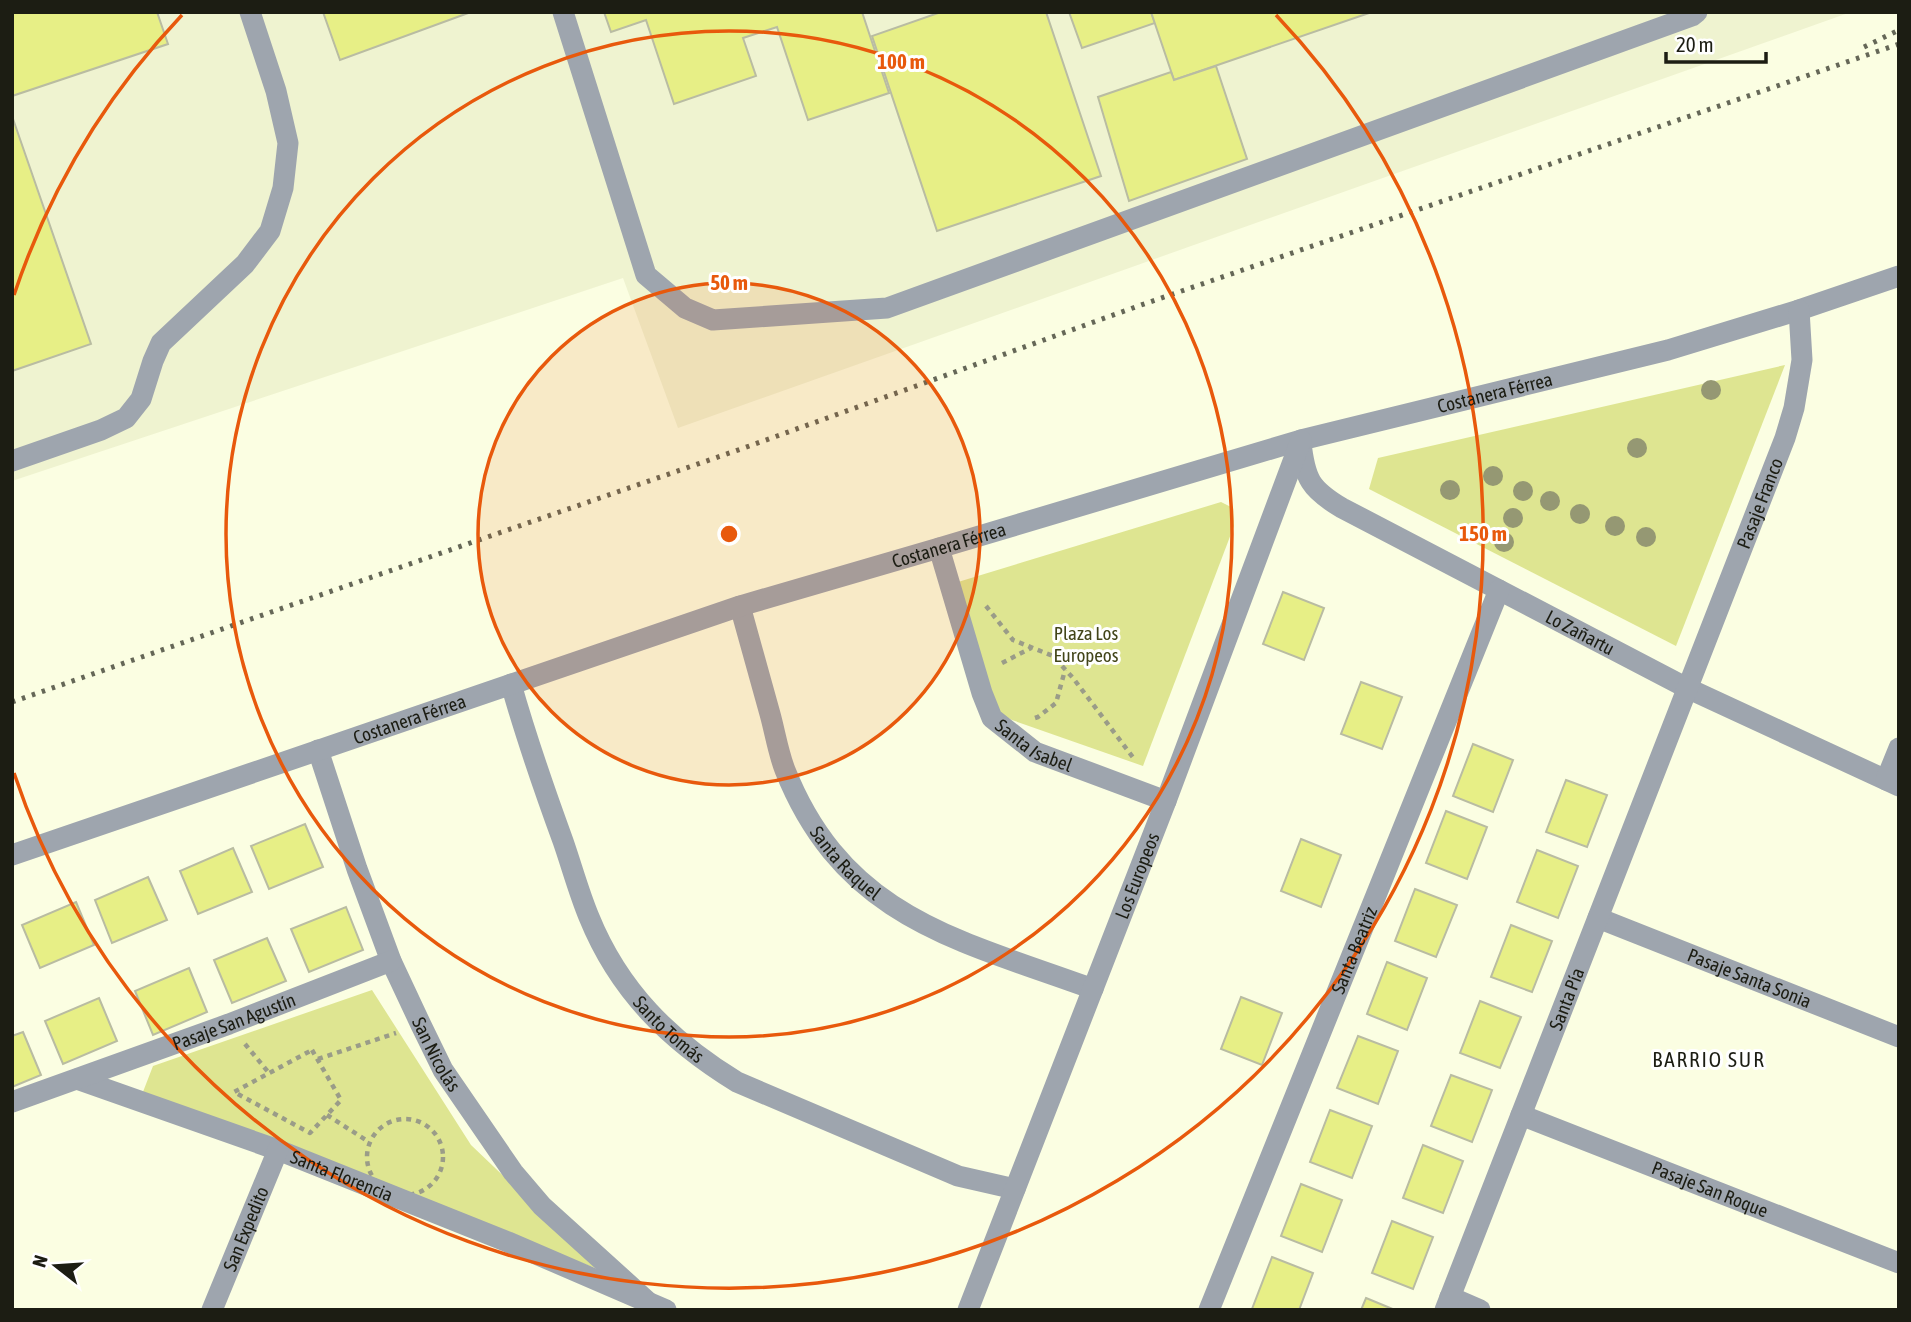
<svg xmlns="http://www.w3.org/2000/svg" width="1911" height="1322" viewBox="0 0 1911 1322" font-family="'Asap Condensed',sans-serif">
  <style>
    .built { fill: #eff3d0 }
    .green { fill: #dee591 }
    .building { fill: #e7ef86; stroke: #b9bca2; stroke-width: 2 }
    .lines { fill: none; stroke-linecap: round; stroke-linejoin: round }
    .path { stroke: #9a9c88; stroke-width: 4.5; stroke-dasharray: 5 5; stroke-linecap: butt }
    .minor { stroke: #9ea5ae; stroke-width: 21 }
    .rail { stroke: #656757; stroke-width: 5; stroke-dasharray: 3.5 7; stroke-linecap: butt }
    .tree { fill: #959873 }
    .ring { fill: none; stroke: #e8590c; stroke-width: 3.5 }
    .labels { text-anchor: middle; stroke-width: 6; stroke-linejoin: round; paint-order: stroke }
    .street-label { font-size: 19px; fill: #1c1d13; stroke: #fff }
    .park-label { font-size: 19px; fill: #424519; stroke: #fff }
    .neighbourhood-label { font-size: 21px; letter-spacing: 2px; fill: #1c1d13; stroke: #fff }
    .centre { fill: #e8590c; stroke: #fff; stroke-width: 3.5 }
    .ring-label { font-size: 21px; text-anchor: middle; font-weight: bold; fill: #e8590c; stroke: #fff; stroke-width: 6; stroke-linejoin: round; paint-order: stroke }
  </style>
  <rect width="100%" height="100%" fill="#fbfee2"/>
  <path class="built" d="M12 12H1851L678 428 623 278 12 481Z"/>
  <g class="green">
    <path d="M1785 365 1676 646 1369 489 1378 458Z"/>
    <path d="M1221 502 1233 508 1234 526 1143 766 1012 720 995 711 958 582Z"/>
    <path d="M372 990 471 1145 603 1271 141 1097 153 1066Z"/>
  </g>
  <g class="building">
    <path d="M12 12H157L168 44 12 96Z"/>
    <path d="M323 12H471L340 60Z"/>
    <path d="M604 12H862L889 93 808 120 777 27 743 38 756 76 674 104 646 20 611 32Z"/>
    <path d="M941 12H1046L1101 176 937 231 872 36Z"/>
    <path d="M1069 12H1151L1155 23 1082 48Z"/>
    <path d="M1151 12H1372L1174 80Z"/>
    <path d="M1216 66 1247 159 1129 201 1098 97 1171 72 1174 80Z"/>
    <path d="M12 116 91 344 12 371Z"/>
    <path d="M1283 592 1324 608 1304 660 1263 644Z"/>
    <path d="M1361 682 1402 697 1382 749 1341 734Z"/>
    <path d="M1473 744 1513 760 1493 812 1453 796Z"/>
    <path d="M1566 780 1607 795 1587 847 1546 832Z"/>
    <path d="M1446 811 1487 827 1467 879 1426 863Z"/>
    <path d="M305 824 323 867 269 889 251 846Z"/>
    <path d="M1301 839 1341 855 1321 907 1281 891Z"/>
    <path d="M233 848 252 892 198 914 180 871Z"/>
    <path d="M1537 850 1578 866 1558 918 1517 902Z"/>
    <path d="M148 877 167 920 112 943 95 900Z"/>
    <path d="M1415 889 1457 905 1436 957 1395 941Z"/>
    <path d="M76 902 94 945 40 968 22 925Z"/>
    <path d="M346 907 363 950 309 972 291 929Z"/>
    <path d="M1511 925 1552 941 1532 992 1491 977Z"/>
    <path d="M267 938 286 981 232 1003 214 960Z"/>
    <path d="M1387 962 1427 978 1407 1030 1367 1014Z"/>
    <path d="M189 968 207 1012 153 1035 135 991Z"/>
    <path d="M1241 997 1282 1013 1262 1065 1221 1049Z"/>
    <path d="M99 998 117 1041 63 1064 45 1021Z"/>
    <path d="M1480 1001 1521 1017 1500 1068 1460 1053Z"/>
    <path d="M23 1032 41 1075 12 1087V1036Z"/>
    <path d="M1358 1036 1398 1051 1378 1104 1337 1088Z"/>
    <path d="M1451 1075 1492 1090 1472 1142 1431 1126Z"/>
    <path d="M1330 1110 1372 1126 1352 1178 1310 1162Z"/>
    <path d="M1423 1145 1463 1161 1443 1213 1403 1198Z"/>
    <path d="M1301 1184 1342 1200 1322 1252 1281 1236Z"/>
    <path d="M1392 1221 1433 1237 1413 1289 1372 1273Z"/>
    <path d="M1272 1257 1313 1273 1299 1310 1252 1309Z"/>
    <path d="M1366 1298 1395 1310H1361Z"/>
  </g>
  <g class="lines">
    <g class="path">
      <path d="M986 606 1013 640 1053 656 1073 678 1135 760"/>
      <path d="M1002 663 1031 648"/>
      <path d="M1035 718 1038 717 1056 703 1065 670"/>
      <path d="M245 1044 269 1073"/>
      <path d="M312 1050 341 1100 310 1133 234 1092Z"/>
      <path d="M318 1059 396 1033"/>
      <path d="M327 1115 369 1142"/>
      <circle cx="405" cy="1157" r="38"/>
    </g>
    <g class="minor">
      <path d="M563 12 646 275 685 308 713 320 887 308 1692 16 1697 12"/>
      <path id="s1" d="M1301 443C1305 479 1310 489 1342 508L1687 688 1899 786"/>
      <path d="M12 461 101 430 126 418 141 399 153 361 161 343 245 264 270 231 283 188 288 143 276 91 250 12"/>
      <path id="s2" d="M939 548 982 693 992 718 1035 752 1166 801"/>
      <path id="s3" d="M740 606C750 642 760 678 770 714 775 732 778 752 785 770 844 918 959 940 1093 989"/>
      <path id="s4" d="M511 684C526 737 544 789 563 841 572 867 579 893 589 917 619 991 670 1041 737 1082L958 1176 1015 1189"/>
      <path id="s5" d="M318 750 357 869 391 961 421 1025 443 1070 513 1172 542 1206 647 1301"/>
      <path d="M1886 780 1899 748"/>
      <path id="s6" d="M12 855 740 606 939 548 1301 440 1668 350 1799 310 1899 276"/>
      <path id="s7" d="M1598 918 1899 1037"/>
      <path id="s8" d="M77 1079 278 1150 508 1242 666 1310"/>
      <path id="s9" d="M12 1102 229 1024 391 961"/>
      <path id="s10" d="M1521 1115 1899 1263"/>
      <path d="M1450 1297 1480 1310"/>
      <path id="s11" d="M212 1310 278 1150"/>
      <path id="s12" d="M968 1310 1166 801 1301 440"/>
      <path id="s13" d="M1209 1310 1499 590"/>
      <path id="s14" d="M1445 1310 1785 438 1794 408 1802 360 1799 310"/>
    </g>
    <g class="rail">
      <path d="M1864 47 1899 30"/>
      <path d="M12 702 741 449 1141 305 1899 44"/>
    </g>
  </g>
  <g class="tree">
    <circle cx="1711" cy="390" r="10"/>
    <circle cx="1637" cy="448" r="10"/>
    <circle cx="1493" cy="476" r="10"/>
    <circle cx="1450" cy="490" r="10"/>
    <circle cx="1523" cy="491" r="10"/>
    <circle cx="1550" cy="501" r="10"/>
    <circle cx="1580" cy="514" r="10"/>
    <circle cx="1513" cy="518" r="10"/>
    <circle cx="1615" cy="526" r="10"/>
    <circle cx="1646" cy="537" r="10"/>
    <circle cx="1504" cy="542" r="10"/>
  </g>
  <circle cx="729" cy="534" r="251" fill="#e8590c" fill-opacity=".12"/>
  <g class="ring">
    <circle cx="729" cy="534" r="251"/>
    <circle cx="729" cy="534" r="503"/>
    <path d="M14 295A754 754 0 0 1 182 15M1276 15A754 754 0 1 1 14 773"/>
  </g>
  <g class="labels">
    <g class="street-label">
      <text dy="7" stroke="none"><textPath href="#s6" startOffset="1554">Costanera Férrea</textPath></text>
      <text dy="7" stroke="none"><textPath href="#s14" startOffset="866">Pasaje Franco</textPath></text>
      <text dy="7" stroke="none"><textPath href="#s6" startOffset="987">Costanera Férrea</textPath></text>
      <text dy="7" stroke="none"><textPath href="#s1" startOffset="350">Lo Zañartu</textPath></text>
      <text dy="7" stroke="none"><textPath href="#s6" startOffset="420">Costanera Férrea</textPath></text>
      <text dy="7" stroke="none"><textPath href="#s2" startOffset="229">Santa Isabel</textPath></text>
      <text dy="7" stroke="none"><textPath href="#s3" startOffset="282">Santa Raquel</textPath></text>
      <text dy="7" stroke="none"><textPath href="#s12" startOffset="466">Los Europeos</textPath></text>
      <text dy="7" stroke="none"><textPath href="#s13" startOffset="388">Santa Beatriz</textPath></text>
      <text dy="7" stroke="none"><textPath href="#s7" startOffset="163">Pasaje Santa Sonia</textPath></text>
      <text dy="7" stroke="none"><textPath href="#s14" startOffset="334">Santa Pía</textPath></text>
      <text dy="7" stroke="none"><textPath href="#s9" startOffset="236">Pasaje San Agustín</textPath></text>
      <text dy="7" stroke="none"><textPath href="#s4" startOffset="385">Santo Tomás</textPath></text>
      <text dy="7" stroke="none"><textPath href="#s5" startOffset="327">San Nicolás</textPath></text>
      <text dy="7" stroke="none"><textPath href="#s8" startOffset="282">Santa Florencia</textPath></text>
      <text dy="7" stroke="none"><textPath href="#s10" startOffset="203">Pasaje San Roque</textPath></text>
      <text dy="7" stroke="none"><textPath href="#s11" startOffset="88">San Expedito</textPath></text>
    </g>
    <g class="park-label">
      <text x="1086" y="640">Plaza Los<tspan x="1086" dy="22">Europeos</tspan></text>
    </g>
    <g class="neighbourhood-label">
      <text x="1709" y="1067">BARRIO SUR</text>
    </g>
  </g>
  <circle cx="729" cy="534" r="10" class="centre"/>
  <g class="ring-label">
    <text x="901" y="69">100 m</text>
    <text x="729" y="290">50 m</text>
    <text x="1483" y="541">150 m</text>
  </g>
  <rect width="1911" height="1322" fill="none" stroke="#1c1d13" stroke-width="28"/>
  <g transform="translate(56 1266) rotate(287)" stroke="#ffffff" stroke-width="5" paint-order="stroke">
  <path d="M0-5L12 26L0 18L-12 26Z" fill="#1c1d13"/>
  <text y="-10" font-size="19" font-weight="bold" text-anchor="middle" fill="#1c1d13">N</text>
  </g>
  <path d="M1666 52v10h100v-10" fill="none" stroke="#1c1d13" stroke-width="3.5"/>
  <text x="1676" y="52" font-size="21" fill="#1c1d13" stroke="#ffffff" stroke-width="5" paint-order="stroke">20 m</text>
</svg>
